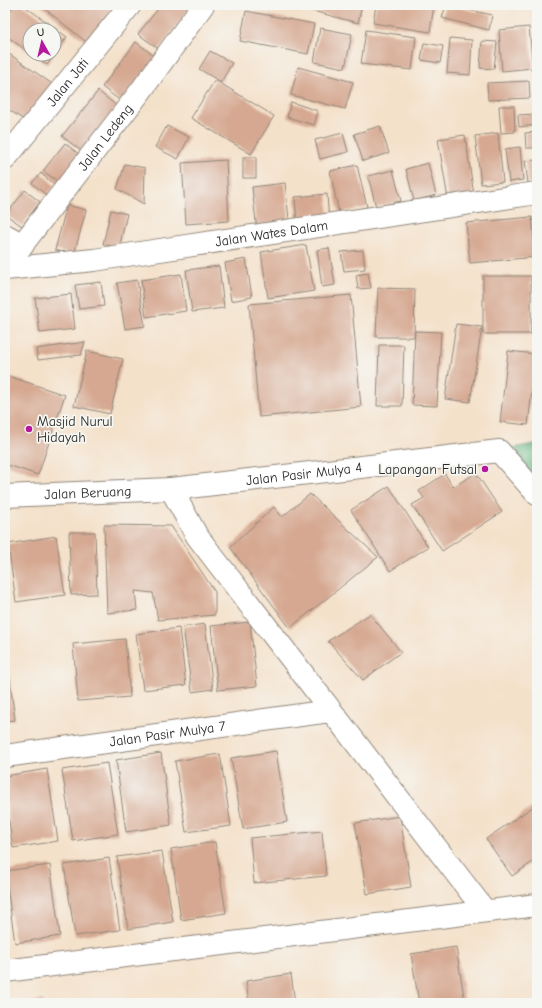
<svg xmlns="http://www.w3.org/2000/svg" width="542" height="1008" viewBox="0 0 542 1008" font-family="'Comic Neue',sans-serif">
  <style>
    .forest { fill: #60b07b; stroke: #466e53 }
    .building { fill: #d6a891 }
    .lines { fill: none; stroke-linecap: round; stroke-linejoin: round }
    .minor-casing { stroke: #90867a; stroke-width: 24 }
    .minor { stroke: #fff; stroke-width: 22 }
    .poi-dot { fill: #b5179e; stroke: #f6f6f2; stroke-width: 1.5 }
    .labels { text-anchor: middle; stroke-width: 3.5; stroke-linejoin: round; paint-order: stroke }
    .street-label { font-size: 14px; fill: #2b2b2b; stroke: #f6f6f2 }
    .poi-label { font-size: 14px; fill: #2b2b2b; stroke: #f6f6f2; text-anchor: start }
  </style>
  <rect width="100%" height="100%" fill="#f6f6f2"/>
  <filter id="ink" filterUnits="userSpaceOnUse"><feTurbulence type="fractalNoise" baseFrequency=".025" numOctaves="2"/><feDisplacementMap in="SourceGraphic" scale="8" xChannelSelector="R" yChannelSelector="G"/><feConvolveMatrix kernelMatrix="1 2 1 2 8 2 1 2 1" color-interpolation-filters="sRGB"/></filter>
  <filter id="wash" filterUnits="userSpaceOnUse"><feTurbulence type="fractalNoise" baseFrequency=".012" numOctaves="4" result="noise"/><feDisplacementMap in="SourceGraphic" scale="16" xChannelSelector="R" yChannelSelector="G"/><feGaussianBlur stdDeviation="0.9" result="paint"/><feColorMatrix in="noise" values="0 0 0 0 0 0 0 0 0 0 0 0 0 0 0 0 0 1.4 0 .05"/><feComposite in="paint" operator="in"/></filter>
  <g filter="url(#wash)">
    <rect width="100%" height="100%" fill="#f4e1ca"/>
    <path class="forest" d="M534 444 537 445V496L499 451Z"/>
    <g id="blocks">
      <g class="building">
        <path d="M14 5H23L67 37 47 65 32 54H54V30H30V53L5 35V17Z"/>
        <path d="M40 5H109L117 11 90 45Z"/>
        <path d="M161 5H192L159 49 138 34Z"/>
        <path d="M290 5H362L358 23Z"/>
        <path d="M376 5H434L430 32 373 23Z"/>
        <path d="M446 5 492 15 489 30 442 18Z"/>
        <path d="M246 11 314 24 308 54 240 41Z"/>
        <path d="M529 27 533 68 502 71 499 30Z"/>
        <path d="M320 28 352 34 345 68 314 62Z"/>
        <path d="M366 30 416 37 412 70 361 64Z"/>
        <path d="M450 38 472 40 470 75 447 73Z"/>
        <path d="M482 41 497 42 494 69 480 68Z"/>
        <path d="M136 42 156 57 122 102 102 87Z"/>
        <path d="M424 43 443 46 440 63 421 60Z"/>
        <path d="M5 51 58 88 31 125 5 107Z"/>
        <path d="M210 51 232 63 221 82 199 69Z"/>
        <path d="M298 67 353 82 345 109 291 95Z"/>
        <path d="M215 80 274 116 251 154 191 118Z"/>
        <path d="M529 81 530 98 488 100 487 83Z"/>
        <path d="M98 91 117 106 81 151 62 136Z"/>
        <path d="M291 102 318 111 314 125 287 117Z"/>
        <path d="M499 106H514L515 132 501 133Z"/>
        <path d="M537 114V125L519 127 518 115Z"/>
        <path d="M167 126 189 137 178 159 155 147Z"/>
        <path d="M380 126 389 153 363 161 354 134Z"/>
        <path d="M537 132V148H526L525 133Z"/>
        <path d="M343 133 348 152 320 159 315 140Z"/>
        <path d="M498 133 503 182 481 184 475 136Z"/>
        <path d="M465 135 474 195 448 199 438 139Z"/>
        <path d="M65 143 81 156 60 183 43 171Z"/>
        <path d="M520 147 523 180 509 182 505 149Z"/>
        <rect x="243" y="157" width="13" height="21"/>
        <path d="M226 160 229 221 186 224 182 163Z"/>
        <path d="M537 160V182L528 183 525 161Z"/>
        <path d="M428 163 436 195 414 201 406 169Z"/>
        <path d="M125 164 145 168 144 204 117 189Z"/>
        <path d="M357 165 367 207 339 213 330 171Z"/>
        <path d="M393 170 401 201 376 207 368 176Z"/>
        <path d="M41 173 55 186 46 195 32 183Z"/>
        <path d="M285 183 290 228 257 231 252 187Z"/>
        <path d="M25 190 40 202 22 226 6 215Z"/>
        <path d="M327 194 329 222 297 225 295 197Z"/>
        <path d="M67 205 86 210 74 255 55 250Z"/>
        <path d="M111 210 127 214 119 248 103 244Z"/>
        <path d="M532 217 536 257 470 263 466 223Z"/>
        <path d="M306 245 314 291 268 298 261 252Z"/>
        <path d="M329 248 335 285 322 287 317 250Z"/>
        <path d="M363 250 365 269 344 271 341 252Z"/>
        <path d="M246 259 252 297 231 301 225 263Z"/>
        <path d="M219 266 224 308 192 312 186 270Z"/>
        <path d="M368 273 371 288 358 289 356 275Z"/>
        <path d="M181 274 186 311 146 317 141 280Z"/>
        <rect x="483" y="276" width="48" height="58"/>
        <path d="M137 280 145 326 125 329 117 283Z"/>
        <path d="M101 282 104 306 79 309 75 285Z"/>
        <path d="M378 288 415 289 414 337H376Z"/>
        <path d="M71 294 75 329 40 333 35 298Z"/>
        <path d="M351 295 361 407 259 417 249 304Z"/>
        <path d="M456 324 482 327 470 402 445 399Z"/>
        <path d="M415 331 441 332 437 406 412 405Z"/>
        <path d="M85 342 81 355 38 360 36 349Z"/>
        <path d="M379 345H404L402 406H377Z"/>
        <path d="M87 351 123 359 110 414 74 406Z"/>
        <path d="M508 351 536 354 528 425 500 422Z"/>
        <path d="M5 375 65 395 38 475 5 464Z"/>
        <path d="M476 473 502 512 442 551 412 505 424 498 419 491 445 474 453 487Z"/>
        <path d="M389 486 428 547 390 571 351 510Z"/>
        <path d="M310 494 378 557 290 628 230 547 274 507 282 517Z"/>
        <path d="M104 525 171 526 215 592V615L158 620 153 593 135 591 137 610 107 613Z"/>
        <path d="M69 532H95L97 594 71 595Z"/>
        <path d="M56 536 65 595 16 602 8 544Z"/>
        <path d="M370 614 401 652 363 680 328 641Z"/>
        <path d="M250 622 257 686 218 690 211 626Z"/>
        <path d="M205 624 213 689 192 692 183 627Z"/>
        <path d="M179 628 186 685 143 690 136 634Z"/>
        <path d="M125 639 130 697 78 701 73 644Z"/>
        <path d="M8 665 15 720 5 721V666Z"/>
        <path d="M276 751 287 822 243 829 231 758Z"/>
        <path d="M161 753 171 825 126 832 116 760Z"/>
        <path d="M220 754 231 826 186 832 175 761Z"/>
        <path d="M107 763 118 834 73 841 62 770Z"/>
        <path d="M47 769 58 841 13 848 5 795V776Z"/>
        <path d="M537 804V859L512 876 486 839Z"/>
        <path d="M400 816 411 887 367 894 355 823Z"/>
        <path d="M322 831 326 876 254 883 250 838Z"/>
        <path d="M215 842 226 913 181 920 171 849Z"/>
        <path d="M162 851 173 922 128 929 117 857Z"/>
        <path d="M109 858 120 930 75 936 64 865Z"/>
        <path d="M50 865 60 936 15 943 5 871Z"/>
        <path d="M456 947 465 1003H419L411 954Z"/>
        <path d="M291 974 295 1003H249L246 981Z"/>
        <path d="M43 1000 44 1003H30V1002Z"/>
      </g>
    </g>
  </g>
  <g filter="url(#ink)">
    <use href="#blocks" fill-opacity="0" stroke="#90867a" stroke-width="1"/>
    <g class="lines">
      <g class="minor-casing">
        <g id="minor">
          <path id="s1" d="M5 159 130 5"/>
          <path d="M5 235 23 245"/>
          <path id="s2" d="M5 267 140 92 203 5"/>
          <path id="s3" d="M5 269 94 260 537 193"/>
          <path d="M171 489 197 536 485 911"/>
          <path id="s4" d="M5 496 171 489 499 451 537 494"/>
          <path id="s5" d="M5 756 330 711"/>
          <path d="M5 971 537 905"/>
        </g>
      </g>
      <use href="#minor" class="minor"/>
    </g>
  </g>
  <g class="poi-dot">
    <circle cx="29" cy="429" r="4"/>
    <circle cx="485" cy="469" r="4"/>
  </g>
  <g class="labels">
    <g class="street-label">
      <text dy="5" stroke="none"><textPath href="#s1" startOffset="99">Jalan Jati</textPath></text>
      <text dy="5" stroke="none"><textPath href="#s2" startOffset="164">Jalan Ledeng</textPath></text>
      <text dy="5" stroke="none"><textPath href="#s3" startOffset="269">Jalan Wates Dalam</textPath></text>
      <text dy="5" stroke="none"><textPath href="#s4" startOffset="300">Jalan Pasir Mulya 4</textPath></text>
      <text dy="5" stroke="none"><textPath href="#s4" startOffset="83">Jalan Beruang</textPath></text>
      <text dy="5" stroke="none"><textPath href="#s5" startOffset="164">Jalan Pasir Mulya 7</textPath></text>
    </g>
    <g class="poi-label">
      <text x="37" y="426">Masjid Nurul<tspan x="37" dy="16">Hidayah</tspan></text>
      <text x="477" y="474" text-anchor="end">Lapangan Futsal</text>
    </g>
  </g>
  <rect width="542" height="1008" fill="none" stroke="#f6f6f2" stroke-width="20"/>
  <g transform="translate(42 42) rotate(352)"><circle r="19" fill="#f6f6f2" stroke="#a5a5a2"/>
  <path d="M0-3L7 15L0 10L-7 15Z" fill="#b5179e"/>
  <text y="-6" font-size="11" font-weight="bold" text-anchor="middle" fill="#2b2b2b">U</text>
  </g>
</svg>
